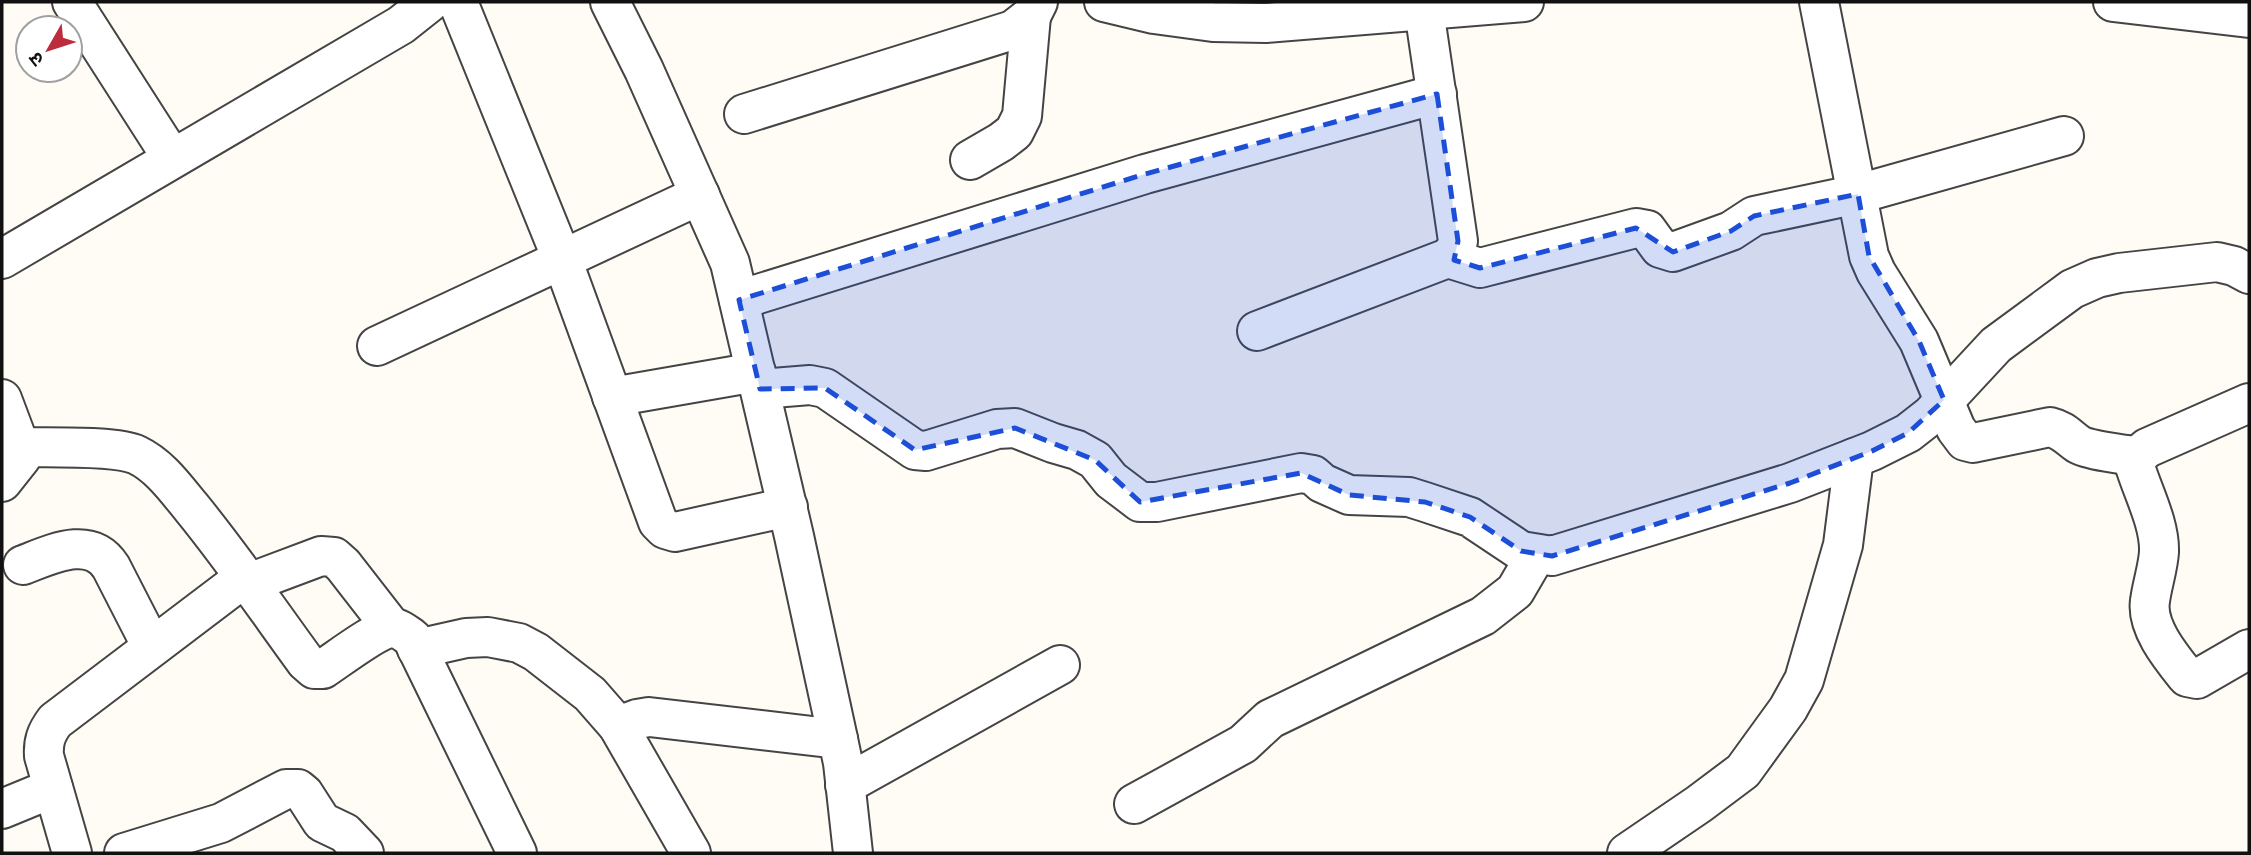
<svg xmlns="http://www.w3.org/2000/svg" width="2251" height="855" viewBox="0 0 2251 855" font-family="'PT Serif','Noto Sans Devanagari',serif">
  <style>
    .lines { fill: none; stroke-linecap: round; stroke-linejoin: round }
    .stream { stroke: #459ec9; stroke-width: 10 }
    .minor-casing { stroke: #444; stroke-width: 42 }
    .minor { stroke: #fff; stroke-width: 38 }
    .marked { fill: #1d4ed8; fill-opacity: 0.2; stroke: #1d4ed8; stroke-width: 5; stroke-dasharray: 14 9; stroke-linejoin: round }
  </style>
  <rect width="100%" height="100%" fill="#fffcf5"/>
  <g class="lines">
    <path class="stream" d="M1254 2 1282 4"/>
    <g class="minor-casing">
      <g id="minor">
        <path d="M72 2 172 158"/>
        <path d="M458 2 562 259 658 522 665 529 675 532 788 507"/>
        <path d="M610 2 644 70 730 263 794 536 838 739 843 763 853 853"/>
        <path d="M1104 2 1154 14 1213 22 1266 23 1524 2"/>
        <path d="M1819 2 1869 256 1876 272 1919 341 1956 429 1965 441 1973 443 2050 427C2063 430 2068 437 2078 444 2087 450 2126 455 2138 456"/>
        <path d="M2113 2 2249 18"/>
        <path d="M744 114 1013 30 1031 16 1038 2"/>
        <path d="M970 160 1001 142 1014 132 1022 116 1031 16"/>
        <path d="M1448 258 1480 268 1636 228 1647 230 1660 248 1673 252 1731 231 1754 216 1858 194 2064 136"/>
        <path d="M2 259 401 25 430 2"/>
        <path d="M739 300 1145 174 1437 94"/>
        <path d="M1257 331 1448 258 1456 249 1458 241 1424 10"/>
        <path d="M377 346 700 195"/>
        <path d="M760 389 810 385 825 388 915 450 926 451 997 429 1015 428 1053 443 1077 450 1095 460 1111 480 1140 502H1157L1301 473 1313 475 1322 483 1349 495 1409 497 1425 502 1470 517 1521 551 1552 556 1790 483 1872 451 1908 433 1931 415 1996 345 2072 289 2097 278 2119 273 2217 262 2234 266 2249 274"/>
        <path d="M612 397 756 372"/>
        <path d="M2 399 20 447 21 458 2 482"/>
        <path d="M2249 403 2147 448 2138 456 2134 463C2142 491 2160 523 2159 552 2158 568 2152 585 2150 601 2146 627 2171 657 2187 677L2197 679 2249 649"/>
        <path d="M20 447C48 448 115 445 137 455 160 466 176 489 191 507 232 557 268 610 306 662L314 669H323C337 660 377 629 392 628 400 628 406 634 412 638L517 853"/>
        <path d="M23 565C50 555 90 534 111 567L152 647"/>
        <path d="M249 583 321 556 334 557 343 565 392 628"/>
        <path d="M417 649 466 638 488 637 519 643 536 652 590 694 618 726 691 853"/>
        <path d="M618 726 637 719 649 717 838 739"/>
        <path d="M845 785 1060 665"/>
        <path d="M1134 804 1243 744 1270 719 1483 616 1515 591 1536 555"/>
        <path d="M2 809 53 788"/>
        <path d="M72 853 44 756C43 742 46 733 55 721L245 577"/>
        <path d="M124 853 221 823 286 789H298L304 794 322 822 345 833 364 853"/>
        <path d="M1627 853 1699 804 1743 771 1788 709 1804 680 1843 545 1854 458"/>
      </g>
    </g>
    <use href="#minor" class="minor"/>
  </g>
  <path class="marked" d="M1437 94 1458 241 1454 260 1480 268 1636 228 1673 252 1731 231 1754 216 1858 194 1869 256 1919 341 1944 400 1908 433 1872 451 1790 483 1552 556 1521 551 1470 517 1425 502 1349 495 1301 473 1140 502 1095 460 1015 428 915 450 825 388 760 389 739 300 1145 174Z"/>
  <rect width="2251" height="855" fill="none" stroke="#111111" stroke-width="7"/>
  <g transform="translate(49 49) rotate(231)"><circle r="33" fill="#ffffff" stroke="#a0a0a0" stroke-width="2"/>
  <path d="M0-5L12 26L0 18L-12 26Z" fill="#bd2c3d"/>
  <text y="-10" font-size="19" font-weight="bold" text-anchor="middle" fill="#111111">उ</text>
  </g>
</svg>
